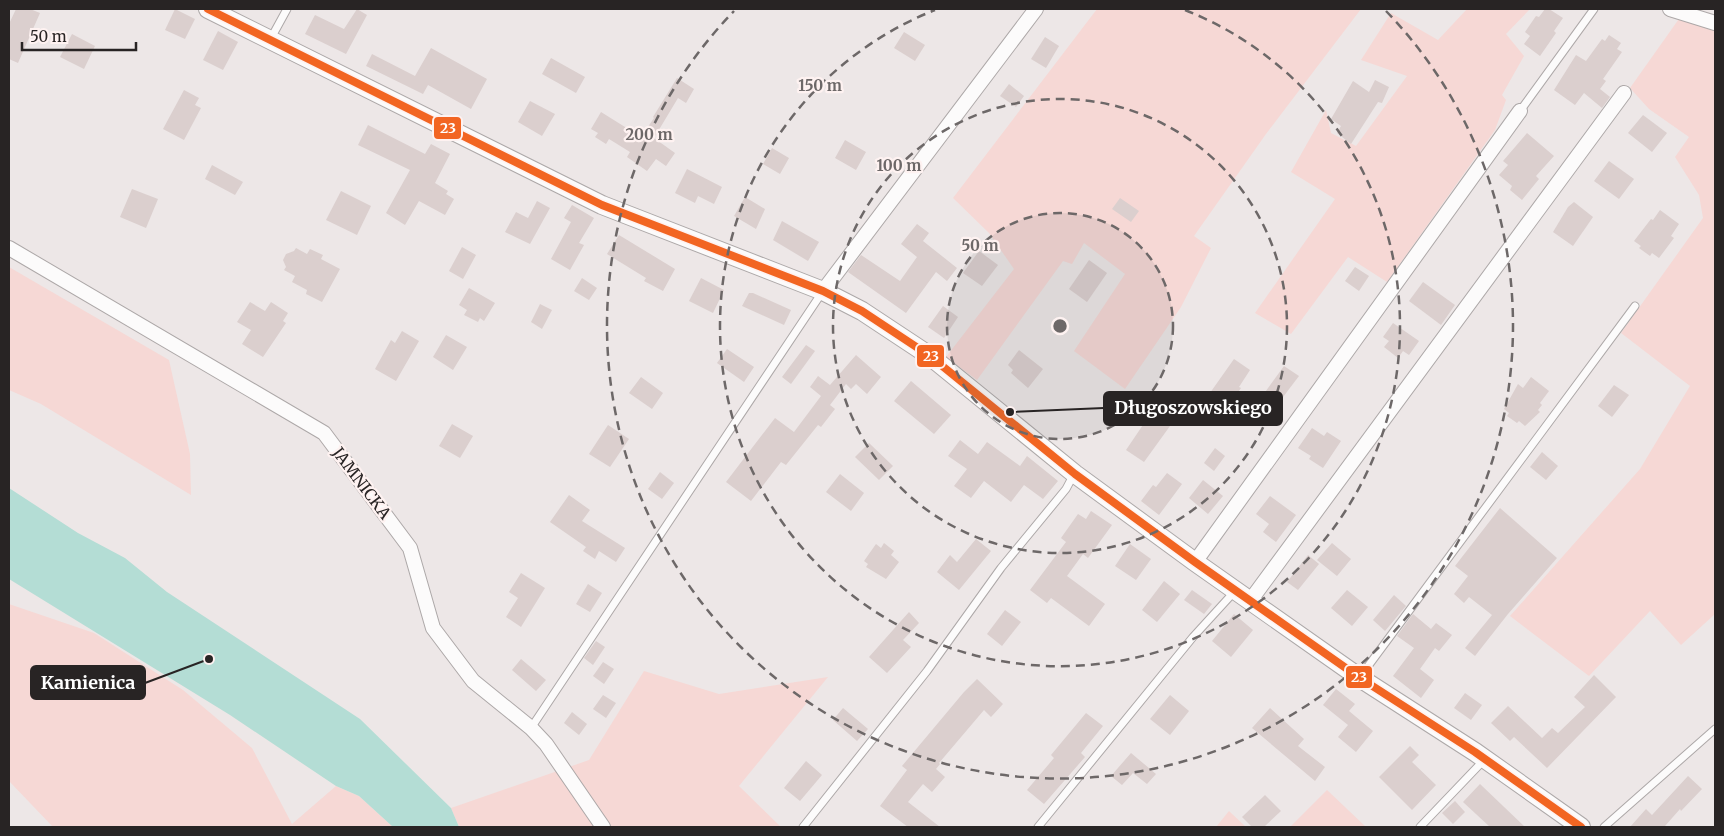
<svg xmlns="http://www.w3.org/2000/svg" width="1724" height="836" viewBox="0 0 1724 836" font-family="Merriweather,serif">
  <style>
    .green { fill: #f6d8d5 }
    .water { fill: #b4ddd5 }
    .building { fill: #dbcfce }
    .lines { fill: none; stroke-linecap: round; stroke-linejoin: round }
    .service-casing { stroke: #ada8a8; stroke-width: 9 }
    .minor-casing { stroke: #ada8a8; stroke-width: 16 }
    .tertiary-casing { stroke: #ada8a8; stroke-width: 20 }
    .service { stroke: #fcfbfb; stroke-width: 7 }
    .minor { stroke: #fcfbfb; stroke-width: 14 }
    .tertiary { stroke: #fcfbfb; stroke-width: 18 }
    .bus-1-casing { stroke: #fef2f1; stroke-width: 11 }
    .bus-1 { stroke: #f26522; stroke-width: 8 }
    .ring { fill: none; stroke: #6d6868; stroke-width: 2.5; stroke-dasharray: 9 6 }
    .labels { text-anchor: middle; stroke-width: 4.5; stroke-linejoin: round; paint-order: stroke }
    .street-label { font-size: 16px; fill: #282424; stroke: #fef2f1 }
    .centre { fill: #6d6868; stroke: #fef2f1; stroke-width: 2.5 }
    .ring-label { font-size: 15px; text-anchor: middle; font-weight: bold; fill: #6d6868; stroke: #fef2f1; stroke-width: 4.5; stroke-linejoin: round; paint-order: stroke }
    .leader { fill: none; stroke: #282424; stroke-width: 2 }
    .callout-dot { fill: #282424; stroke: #fef2f1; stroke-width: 2 }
    .callout { fill: #282424; stroke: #282424; stroke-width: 2 }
    .callout-label { font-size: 18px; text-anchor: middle; font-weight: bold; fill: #fff }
    .line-badge { stroke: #fef2f1; stroke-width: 2 }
    .badge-label { font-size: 14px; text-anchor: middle; font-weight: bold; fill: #fff }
  </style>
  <rect width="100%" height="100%" fill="#ede7e7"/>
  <g class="green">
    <path d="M1097 9H1361L1266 134 1194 236 1211 248 1181 307 1125 389 1074 351 1125 274 1084 243 1072 264 1063 261 977 380 946 357 1014 269 989 233 953 198Z"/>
    <path d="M1467 9H1530L1506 34 1524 56 1502 95 1506 100 1495 130 1387 282 1348 257 1291 334 1255 313 1335 199 1291 172 1326 110 1331 133 1356 146 1407 76 1361 60 1391 13 1438 40Z"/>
    <path d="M1681 16 1715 25V614L1681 645 1650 611 1589 676 1510 616 1640 469 1690 386 1621 333 1703 218 1699 195 1675 157 1689 137 1649 109 1630 88Z"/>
    <path d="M9 267 169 360 190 454 191 495 41 404 9 390Z"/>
    <path d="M9 604 94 633 183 690 252 748 292 824 336 786 359 796 393 827H53L9 781Z"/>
    <path d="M644 671 719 694 828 677 739 786 781 827H459L451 808 589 760Z"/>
    <path d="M1327 790 1366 827H1290Z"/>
    <path d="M1229 811 1246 827H1216Z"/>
  </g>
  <path class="water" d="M9 488 78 533 125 558 167 592 360 719 451 808 459 827H393L359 796 336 786 230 715 9 579Z"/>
  <g class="building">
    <path d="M16 9H30L40 13 18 63 9 59V24Z"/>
    <path d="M175 9 195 19 185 39 165 30Z"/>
    <path d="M357 9 367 15 346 54 305 34 315 15 344 29Z"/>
    <path d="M1545 9H1549L1563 18 1554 31 1556 33 1540 56 1524 44 1530 36 1525 32 1536 16 1539 17Z"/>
    <path d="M218 31 238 42 223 70 203 60Z"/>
    <path d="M904 32 925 45 915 61 894 48Z"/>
    <path d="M72 34 95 46 84 69 60 57Z"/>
    <path d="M1609 35 1621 43 1617 49 1622 52 1603 79 1606 81 1600 89 1610 97 1602 108 1584 93 1575 105 1554 90 1576 55 1586 61 1602 39 1605 41Z"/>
    <path d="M1045 37 1059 46 1046 68 1031 59Z"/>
    <path d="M431 48 487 79 471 109 428 85 423 94 366 66 372 54 415 76Z"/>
    <path d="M551 58 585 77 576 93 542 74Z"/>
    <path d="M677 78 694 89 686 103 678 98 654 138 675 153 666 166 656 159 647 171 627 157 630 152 609 139 606 144 595 137 598 133 591 129 601 112 641 137 654 118 653 117Z"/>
    <path d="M1375 80 1389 87 1382 103 1378 102 1351 144 1337 133 1341 126 1331 119 1353 81 1369 92Z"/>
    <path d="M1009 84 1024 96 1016 107 1000 96Z"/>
    <path d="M184 90 199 98 195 105 201 108 184 140 163 129Z"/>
    <path d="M530 101 555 114 542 136 518 122Z"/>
    <path d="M1643 115 1667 133 1652 152 1628 133Z"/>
    <path d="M368 125 425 154 431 144 450 154 435 183 448 191 446 194 454 199 445 215 419 201 405 225 386 213 410 170 358 145Z"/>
    <path d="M1527 133 1554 156 1536 176 1539 179 1522 200 1510 190 1512 186 1499 175 1508 165 1503 161Z"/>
    <path d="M845 140 866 152 856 170 835 158Z"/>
    <path d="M772 148 789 158 780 174 763 164Z"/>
    <path d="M1609 161 1634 179 1619 199 1594 181Z"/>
    <path d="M212 165 243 182 235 195 205 179Z"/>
    <path d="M687 169 722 187 714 204 698 196 695 203 675 193Z"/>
    <path d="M132 189 158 199 146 228 120 217Z"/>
    <path d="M341 191 371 206 357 235 326 220Z"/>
    <path d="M745 197 765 209 756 229 734 216Z"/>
    <path d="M1120 198 1139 211 1131 222 1112 209Z"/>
    <path d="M537 201 550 208 530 244 505 232 516 212 528 218Z"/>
    <path d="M1574 202 1593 217 1573 246 1553 232 1568 207Z"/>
    <path d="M572 205 594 218 579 243 584 245 570 270 551 259 571 222 564 218Z"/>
    <path d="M1660 210 1679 224 1671 236 1674 238 1659 258 1652 253 1650 256 1639 248 1641 246 1634 241 1651 219 1653 220Z"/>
    <path d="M782 221 819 242 808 261 773 240Z"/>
    <path d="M917 224 929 233 923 241 957 268 947 281 936 272 906 313 848 272 861 255 900 281 917 257 901 244Z"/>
    <path d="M619 235 675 269 663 291 644 281 646 278 607 254Z"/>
    <path d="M462 247 476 255 463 279 449 271Z"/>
    <path d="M296 248 307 254 310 249 323 255 321 259 340 269 322 302 306 294 307 290 292 282 295 276 284 270 286 267 283 260 286 254 294 251Z"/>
    <path d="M979 251 998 265 982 286 963 273Z"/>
    <path d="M1089 260 1107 273 1087 302 1069 289Z"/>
    <path d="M1355 267 1369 276 1359 291 1345 281Z"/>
    <path d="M582 278 597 288 589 300 574 291Z"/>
    <path d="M701 278 724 290 713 313 689 301Z"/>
    <path d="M1423 282 1455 305 1441 325 1409 301Z"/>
    <path d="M469 288 495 303 484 321 480 318 478 322 464 315 467 310 459 305Z"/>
    <path d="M749 293H753L791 310 784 325 742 306Z"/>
    <path d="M250 302 265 311 271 302 288 313 283 321 286 323 263 357 242 344 251 330 237 322Z"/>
    <path d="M540 304 552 310 542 329 531 322Z"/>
    <path d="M943 306 958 317 944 338 928 327Z"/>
    <path d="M1393 323 1419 341 1409 355 1403 351 1398 358 1384 347 1389 341 1383 337Z"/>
    <path d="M402 331 419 341 396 381 375 369 391 340 395 343Z"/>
    <path d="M446 335 467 347 453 370 433 357Z"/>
    <path d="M806 345 815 351 791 384 782 377Z"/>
    <path d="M727 349 754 367 744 382 717 363Z"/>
    <path d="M1019 350 1043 369 1028 388 1011 373 1013 370 1008 365Z"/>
    <path d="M856 355 881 377 867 394 856 384 851 389 846 384 830 405 835 409 821 427 818 425 786 465 781 462 751 501 726 482 775 418 794 432 821 396 810 387 818 376 830 385Z"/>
    <path d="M1234 359 1250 370 1239 387 1241 388 1223 413 1205 400Z"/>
    <path d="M1284 366 1299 376 1277 405 1263 395Z"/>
    <path d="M641 377 663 393 652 409 629 393Z"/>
    <path d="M1531 377 1549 391 1540 403 1542 405 1538 410 1540 412 1525 426 1519 421 1517 423 1507 416 1509 413 1504 409 1518 384 1523 388Z"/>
    <path d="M911 381 951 415 934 434 894 401Z"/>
    <path d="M1614 385 1629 395 1612 417 1598 406Z"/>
    <path d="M1171 399 1183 408 1144 462 1126 450 1147 419 1153 423Z"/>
    <path d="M452 424 473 436 460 458 439 446Z"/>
    <path d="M608 425 629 439 610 467 589 454Z"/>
    <path d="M1312 428 1324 436 1327 432 1341 441 1323 468 1309 459 1311 456 1298 448Z"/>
    <path d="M960 440 978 454 987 442 1020 466 1027 456 1058 481 1043 499 1024 485 1011 502 984 481 971 498 954 486 967 469 948 456Z"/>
    <path d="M869 443 893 466 879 480 855 457Z"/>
    <path d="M1215 448 1225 456 1214 471 1204 463Z"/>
    <path d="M1542 452 1558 466 1546 480 1530 467Z"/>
    <path d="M660 472 674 483 662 499 648 489Z"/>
    <path d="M1167 473 1182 484 1159 515 1141 501 1153 485 1156 487Z"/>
    <path d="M840 474 864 493 851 511 826 492Z"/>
    <path d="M1203 480 1223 496 1208 514 1189 498Z"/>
    <path d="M569 495 590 510 582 521 625 548 616 562 599 551 595 559 583 551 586 547 550 522Z"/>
    <path d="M1270 496 1296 515 1276 542 1263 532 1269 524 1256 514Z"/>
    <path d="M1500 508 1557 558 1508 614 1475 656 1465 648 1492 615 1469 597 1464 603 1454 594 1468 576 1455 566Z"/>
    <path d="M1091 511 1112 525 1088 558 1083 554 1067 576 1105 604 1089 626 1051 598 1047 603 1030 590 1066 542 1061 538 1078 514 1086 519Z"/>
    <path d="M976 539 991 551 959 590 937 572 950 555 957 562Z"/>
    <path d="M884 543 894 551 891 555 899 562 886 579 866 567 868 564 864 561 876 544 881 548Z"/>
    <path d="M1332 543 1351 559 1337 576 1317 560Z"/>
    <path d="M1130 544 1151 559 1136 580 1115 566Z"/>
    <path d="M1308 555 1319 564 1298 590 1287 582Z"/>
    <path d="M521 573 545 588 521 627 506 617 518 598 509 592Z"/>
    <path d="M1164 581 1180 594 1157 622 1142 610Z"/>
    <path d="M588 584 602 593 590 612 576 604Z"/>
    <path d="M1192 590 1212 604 1204 614 1184 600Z"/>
    <path d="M1347 590 1368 607 1352 626 1331 608Z"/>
    <path d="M1394 595 1406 606 1385 631 1373 620Z"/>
    <path d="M1005 610 1021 622 1002 646 987 634Z"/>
    <path d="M909 612 919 623 903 640 911 647 887 673 869 657Z"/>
    <path d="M1234 614 1253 630 1231 657 1212 641Z"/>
    <path d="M1413 614 1431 629 1436 623 1452 635 1439 651 1435 648 1420 669 1434 680 1421 698 1393 676 1414 648 1397 636Z"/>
    <path d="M596 641 605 647 593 665 584 658Z"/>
    <path d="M521 659 546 680 536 691 512 670Z"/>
    <path d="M603 662 614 669 604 684 593 676Z"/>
    <path d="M1594 675 1616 697 1547 768 1514 737 1510 741 1491 723 1508 706 1542 738 1552 728 1558 733 1585 707 1574 697Z"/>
    <path d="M977 679 1003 704 991 717 984 710 939 763 940 764 936 769 945 777 932 792 923 784 908 802 940 827H908L880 806 907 770 902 766 964 692Z"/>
    <path d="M1336 689 1355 704 1349 711 1373 731 1356 752 1338 737 1348 725 1323 705Z"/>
    <path d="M1465 693 1482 705 1471 720 1454 708Z"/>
    <path d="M603 695 616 703 606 718 593 709Z"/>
    <path d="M1170 695 1189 711 1170 735 1150 719Z"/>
    <path d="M843 708 868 729 857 741 833 720Z"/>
    <path d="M1270 708 1304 739 1298 746 1325 767 1315 781 1252 728Z"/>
    <path d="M572 712 587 724 579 735 564 723Z"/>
    <path d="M1086 713 1103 726 1081 753 1085 757 1044 804 1027 790 1054 758 1051 755Z"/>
    <path d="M1410 746 1419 755 1412 762 1436 785 1412 810 1379 777Z"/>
    <path d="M1131 753 1156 774 1147 784 1133 773 1122 785 1111 776Z"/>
    <path d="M806 761 822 775 800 801 784 788Z"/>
    <path d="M1688 776 1702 789 1681 811 1680 809 1665 826 1666 827H1630L1646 809 1652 815Z"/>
    <path d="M1480 784 1525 827H1490L1463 802Z"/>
    <path d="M1265 795 1281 811 1264 827H1252L1242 817Z"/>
    <path d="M1455 801 1465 812 1453 824 1442 813Z"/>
  </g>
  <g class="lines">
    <g class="service-casing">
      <g id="service">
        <path d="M270 40 287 9"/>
        <path d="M1520 111 1594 9"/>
        <path d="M1360 677 1635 306"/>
        <path d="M531 728 823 291"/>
        <path d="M803 827 927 671 1001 568 1066 489 1074 474"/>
        <path d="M1038 827 1193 637 1235 591"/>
        <path d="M1420 827 1485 759"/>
        <path d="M1604 827 1715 729"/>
      </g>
    </g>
    <g class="minor-casing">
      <g id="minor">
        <path d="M1670 9 1715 23"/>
        <path d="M9 248 324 433 410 548 433 628 473 681 531 728 546 744 603 827"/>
        <path d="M823 291 1036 9"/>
        <path d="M1195 562 1520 111"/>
        <path d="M1250 601 1624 93"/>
      </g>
    </g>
    <g class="tertiary-casing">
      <path id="tertiary" d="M208 9 602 205 823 291 862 311 930 356 1075 474 1195 562 1360 678 1475 752 1581 827"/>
    </g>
    <use href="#service" class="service"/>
    <use href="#minor" class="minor"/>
    <use href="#tertiary" class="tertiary"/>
    <g class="bus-1-casing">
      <path id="bus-1" d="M208 9 602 205 823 291 862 311 930 356 1075 474 1195 562 1360 678 1475 752 1581 827"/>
    </g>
    <use href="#bus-1" class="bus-1"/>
  </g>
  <circle cx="1060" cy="326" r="113" fill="#6d6868" fill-opacity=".12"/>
  <g class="ring">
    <circle cx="1060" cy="326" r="113"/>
    <circle cx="1060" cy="326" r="227"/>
    <path d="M1185 10A340 340 0 1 1 935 10"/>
    <path d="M1386 11A453 453 0 1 1 734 11"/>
  </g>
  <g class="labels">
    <g class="street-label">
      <text transform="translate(362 483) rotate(53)" y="6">JAMNICKA</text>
    </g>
  </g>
  <circle cx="1060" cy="326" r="8" class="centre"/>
  <g class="ring-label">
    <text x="820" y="91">150 m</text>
    <text x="649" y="140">200 m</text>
    <text x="899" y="171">100 m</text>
    <text x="980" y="251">50 m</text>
  </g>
  <path class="leader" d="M1010 412L1104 408M209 659L145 683"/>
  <g class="callout-dot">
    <circle cx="1010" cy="412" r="5"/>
    <circle cx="209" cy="659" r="5"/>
  </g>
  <g class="callout">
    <rect x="1104" y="392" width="178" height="33" rx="5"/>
    <rect x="31" y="666" width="114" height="33" rx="5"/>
  </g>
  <g class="callout-label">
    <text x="1193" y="414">Długoszowskiego</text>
    <text x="88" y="689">Kamienica</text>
  </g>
  <g class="line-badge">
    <rect x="433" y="116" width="29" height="24" rx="5" fill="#f26522"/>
    <rect x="916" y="344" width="29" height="24" rx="5" fill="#f26522"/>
    <rect x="1345" y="665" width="28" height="24" rx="5" fill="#f26522"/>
  </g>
  <g class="badge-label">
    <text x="448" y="133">23</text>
    <text x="931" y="361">23</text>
    <text x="1359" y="682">23</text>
  </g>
  <rect width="1724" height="836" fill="none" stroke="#282424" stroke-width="20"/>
  <path d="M22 42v8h114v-8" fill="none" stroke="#282424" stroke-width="2.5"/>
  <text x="30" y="42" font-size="15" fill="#282424" stroke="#fef2f1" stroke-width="4" paint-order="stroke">50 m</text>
</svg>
